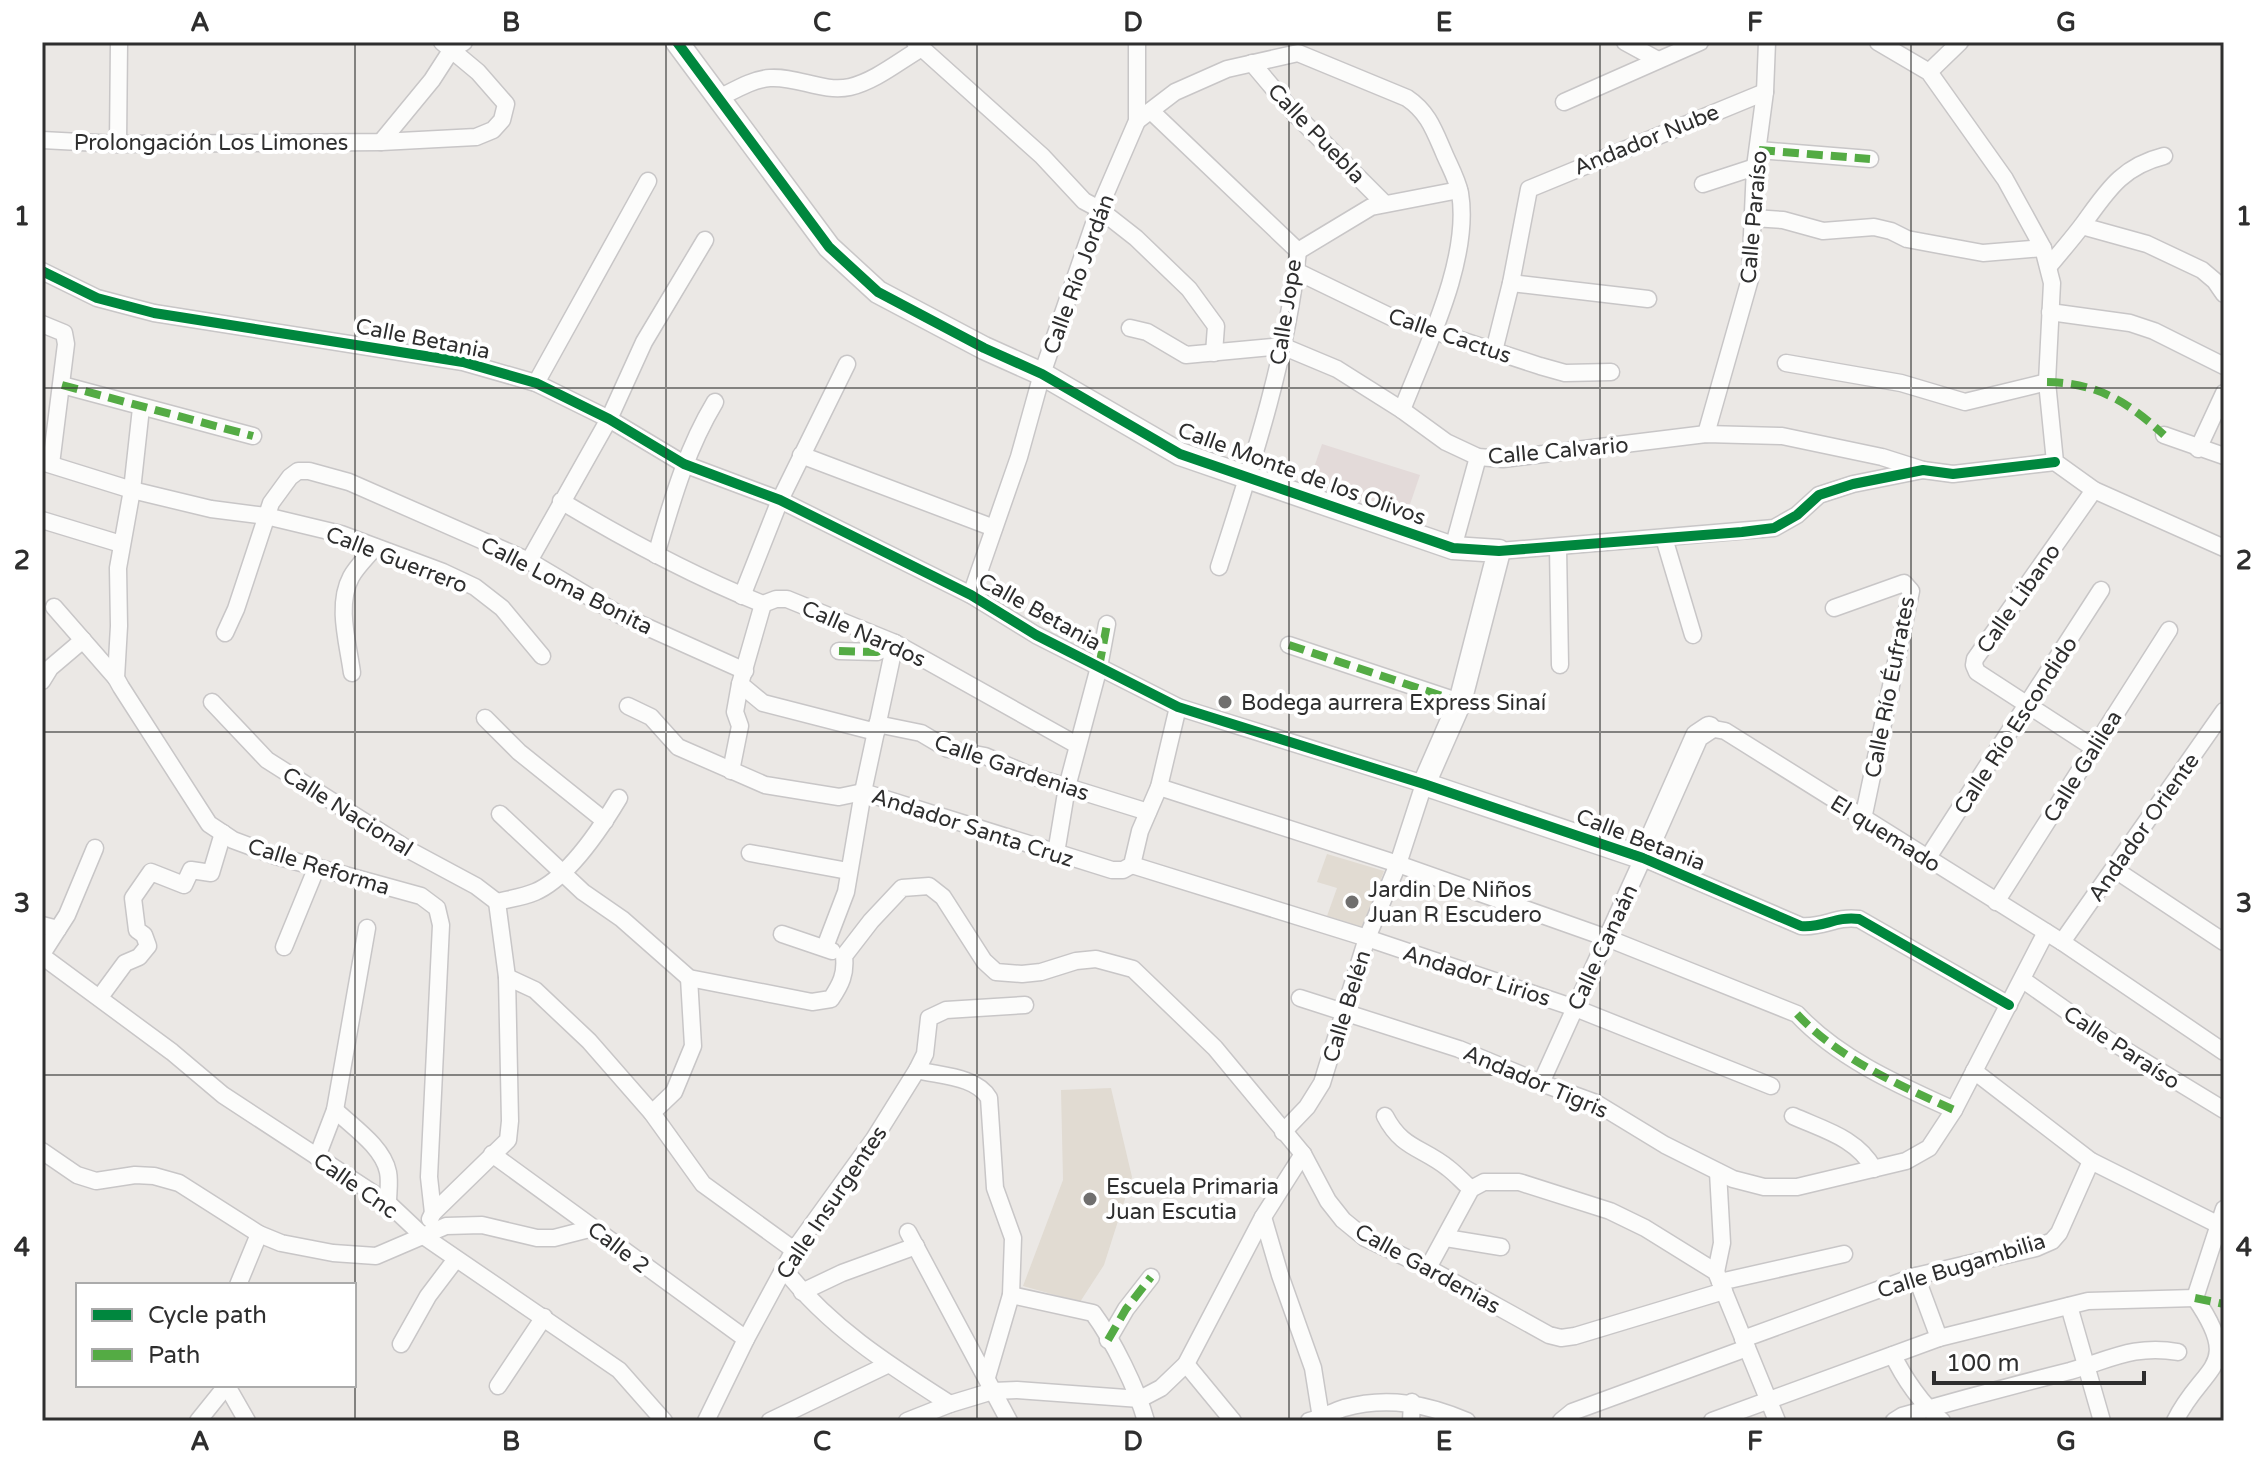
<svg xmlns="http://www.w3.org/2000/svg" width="2266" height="1463" viewBox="0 0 2266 1463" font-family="'Varela Round',sans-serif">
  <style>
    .education { fill: #e1dbd2 }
    .medical { fill: #e3dad9 }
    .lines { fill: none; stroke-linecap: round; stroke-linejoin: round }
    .street-casing { stroke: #c8c6c7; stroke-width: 19 }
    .secondary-casing { stroke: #c8c6c7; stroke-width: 25 }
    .street { stroke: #fcfcfb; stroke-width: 16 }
    .secondary { stroke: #fcfcfb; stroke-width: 22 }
    .quiet { stroke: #54ab44; stroke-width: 8; stroke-dasharray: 16 8; stroke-linecap: butt }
    .cycleway-casing { stroke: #fff; stroke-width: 15 }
    .cycleway { stroke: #00873e; stroke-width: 10 }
    .grid { fill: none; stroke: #2e2e2e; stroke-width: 2; stroke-opacity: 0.55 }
    .poi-dot { fill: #706f6e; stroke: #fff; stroke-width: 3 }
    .labels { text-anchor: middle; stroke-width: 8; stroke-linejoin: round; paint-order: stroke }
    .street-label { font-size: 22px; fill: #2e2e2e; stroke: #fff }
    .poi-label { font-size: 22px; fill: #2e2e2e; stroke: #fff; text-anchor: start }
    .neatline { fill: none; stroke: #2e2e2e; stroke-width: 3 }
    .grid-label { font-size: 26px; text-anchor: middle; font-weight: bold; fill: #2e2e2e }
  </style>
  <rect width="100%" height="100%" fill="#ebe8e5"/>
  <g class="education">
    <path d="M1327 854 1384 871 1363 928 1327 916 1337 888 1317 882Z"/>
    <path d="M1111 1088 1132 1177 1104 1265 1080 1302 1023 1286 1063 1180 1061 1090Z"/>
  </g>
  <path class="medical" d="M1322 444 1420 475 1406 516 1308 485Z"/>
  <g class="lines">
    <g class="street-casing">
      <g id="street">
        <path d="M915 42 1042 156 1084 201 1099 209 1136 238 1189 289 1216 326 1214 353"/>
        <path d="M1625 42 1658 60"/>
        <path d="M1878 42 1929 72 2005 179 2043 248 2052 283 2047 382 2055 462 2094 490 2224 548"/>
        <path d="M1252 63 1294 113 1384 203"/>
        <path d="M1929 72 1960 42"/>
        <path d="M719 98C735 90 753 79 770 78 797 76 823 93 850 87 875 81 898 62 920 49"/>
        <path d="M1564 102 1700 42"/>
        <path d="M1151 111 1298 251C1287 359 1252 464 1219 567"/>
        <path d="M1137 121 1175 92 1227 69 1298 53 1407 98C1428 112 1434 130 1444 153 1449 165 1457 179 1460 193 1471 259 1426 348 1402 410"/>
        <path d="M42 140 118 144 381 142 476 137 493 130 502 120 506 104 478 72 442 42"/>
        <path d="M381 142 432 80 452 49 464 42"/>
        <path d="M118 144 119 42"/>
        <path d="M1759 150 1870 159"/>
        <path d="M1703 184 1755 167"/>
        <path d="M1753 218 1783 220 1823 231 1874 227 1891 231 1907 239 1983 253 2043 248"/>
        <path d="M2082 226 2147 244 2202 270 2215 281 2224 294"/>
        <path d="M1298 251 1371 207 1459 190"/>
        <path d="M2049 266C2060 253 2071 240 2081 227 2106 193 2120 167 2164 156"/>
        <path d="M42 271 97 298 154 313 463 362 536 383 609 419 684 464 780 500 971 595 1036 635 1178 707 1424 784 1398 864 1367 938 1322 1083 1307 1107 1283 1132"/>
        <path d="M1296 271 1391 317 1540 366 1565 373 1611 372"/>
        <path d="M1511 283 1648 299"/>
        <path d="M2050 312 2130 323 2154 331 2224 366"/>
        <path d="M42 324 64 333 66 344 51 464"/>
        <path d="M1130 328 1147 332 1186 355 1282 346 1337 369 1402 410 1446 442 1478 457 1503 459 1706 434 1782 436 1882 457 1923 470"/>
        <path d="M1494 351 1511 283 1529 189 1765 92"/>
        <path d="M1786 363 1901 383 1965 402 2047 382"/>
        <path d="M536 383 648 181"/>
        <path d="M62 385 253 436"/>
        <path d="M141 408 132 490 118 568 119 626 116 678 121 687 209 824 233 840 276 856 421 896 437 908 441 925 429 1177 433 1213"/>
        <path d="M1706 434 1750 279 1755 167 1765 92 1767 42"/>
        <path d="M2164 435 2224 456"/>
        <path d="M2198 449 2224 393"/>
        <path d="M801 455 994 528"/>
        <path d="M42 462 132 490 211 509 266 516 341 534 443 572 475 587 502 608 542 656"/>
        <path d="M561 501C626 540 693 576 763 604L776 599H787L895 643 1077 745"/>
        <path d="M42 520 121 544"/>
        <path d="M1664 538 1693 635"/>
        <path d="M1558 547 1560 665"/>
        <path d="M1453 548 1478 457"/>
        <path d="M1499 551 1774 528 1797 515 1819 495 1853 484 1923 470 1953 474 2055 462"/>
        <path d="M656 555C672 501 686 450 715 402"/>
        <path d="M529 561 609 419 644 342 705 240"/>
        <path d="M971 595 1019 457 1042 374 1099 209 1137 121V42"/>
        <path d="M742 596 780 500 847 364"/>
        <path d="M54 607 116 678"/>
        <path d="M1834 608 1904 583 1911 591 1863 819"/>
        <path d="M225 633 236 609 271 503 290 477 298 471H309L349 482 529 561 620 615 745 671"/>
        <path d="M1289 645 1460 702"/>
        <path d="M839 651 877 652 895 643"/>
        <path d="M352 673C348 643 336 605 351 577 357 566 368 556 375 547"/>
        <path d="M42 681 50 668 83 640"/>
        <path d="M740 684 763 703 876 732"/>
        <path d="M212 702 267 760 409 850 476 886 497 902"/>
        <path d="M628 706 651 717 678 747 765 785 839 797 863 792 1112 870H1123L1132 865 1140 831 1159 787 1178 707"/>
        <path d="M485 718 519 752 605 821"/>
        <path d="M877 724 921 733 948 749 985 756 1032 776 1148 812"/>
        <path d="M1709 728 1725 731 2062 942 2224 1052"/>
        <path d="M2094 748 1977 672 1974 665 1975 659 2094 490"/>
        <path d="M731 771 740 726 735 712 740 684 763 604"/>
        <path d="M1159 787 1398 864 1607 938 1797 1014C1839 1059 1899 1085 1954 1110"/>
        <path d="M500 814 583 892 622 919 689 978 812 1002 831 999C841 984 846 974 844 956L871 921 902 888 929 886 943 897 984 961 996 972 1022 974 1041 972 1076 961 1096 959 1133 969 1215 1048 1303 1154 1328 1201 1343 1220 1365 1238 1428 1268 1549 1335 1561 1338 1575 1336 1724 1291"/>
        <path d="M750 853 848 871"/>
        <path d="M1056 853 1067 787 1099 667 1107 624"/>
        <path d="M1927 859 2101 590"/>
        <path d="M1132 865 1367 938 1575 1008 1771 1086"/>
        <path d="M2114 869 2224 942"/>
        <path d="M497 902C509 899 523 897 535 892 568 878 601 828 619 798"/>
        <path d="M1996 902 2169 630"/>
        <path d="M42 925 58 929"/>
        <path d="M782 934 832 951"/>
        <path d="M2062 942 2224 711"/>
        <path d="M284 947 316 869"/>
        <path d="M825 947 846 892 863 792 895 643"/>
        <path d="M42 954 67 915 95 848"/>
        <path d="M42 956 172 1052 223 1095 388 1203 422 1235 619 1370 664 1421"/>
        <path d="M507 977 535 990 589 1041 652 1113 703 1184 794 1250"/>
        <path d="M2023 980 2104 1037 2224 1110"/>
        <path d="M100 997 125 963 139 957 148 946 144 935 137 930 133 898 151 872 184 885 191 870 211 873 223 833"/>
        <path d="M1300 998 1459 1049 1541 1083 1596 1103 1665 1145 1733 1179 1764 1187H1797L1906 1161 1929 1148 1954 1110 2046 932"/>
        <path d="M917 1070C940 1076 976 1076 989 1098L995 1188 1013 1238 1011 1295 987 1377"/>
        <path d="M1974 1071 2091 1161 2217 1224"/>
        <path d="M1541 1083 1643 858 1801 926C1825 928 1834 916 1859 919L2009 1005"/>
        <path d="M335 1110C353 1127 383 1147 388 1172 390 1182 388 1193 388 1203"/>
        <path d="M652 1113 674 1092 693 1046 689 978"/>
        <path d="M1385 1116C1402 1149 1422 1147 1448 1168 1456 1174 1463 1182 1471 1189"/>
        <path d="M1793 1116C1824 1130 1857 1138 1874 1169"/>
        <path d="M42 1151 77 1175 96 1181 135 1175 154 1176 179 1183 259 1234 281 1243 333 1253 376 1256 446 1226 482 1225 537 1238H554L593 1228"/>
        <path d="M492 1154 746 1339"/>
        <path d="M317 1157 335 1110 367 928"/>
        <path d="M1263 1217 1280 1275 1313 1368 1321 1418"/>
        <path d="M430 1219 433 1213 508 1140 510 1121 507 977 497 902"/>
        <path d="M908 1232 1009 1421"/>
        <path d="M1446 1238 1501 1247"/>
        <path d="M1428 1268 1471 1189 1484 1182H1519L1610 1211 1645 1228 1716 1272 1777 1421"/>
        <path d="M784 1269C829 1327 889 1365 950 1404"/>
        <path d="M1716 1272 1722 1243 1718 1172"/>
        <path d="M1916 1276 1939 1338"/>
        <path d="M1720 1282 1844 1254"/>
        <path d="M238 1285 259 1234"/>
        <path d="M802 1292 842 1273 916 1246"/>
        <path d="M1011 1295 1093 1313C1113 1340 1137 1389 1146 1421"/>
        <path d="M2069 1306 2102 1421"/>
        <path d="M1743 1339 1916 1276 2036 1248 2052 1241 2059 1233 2091 1161"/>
        <path d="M1108 1340 1126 1309 1151 1277"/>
        <path d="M401 1344 428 1296 456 1259"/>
        <path d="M1893 1355C1903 1377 1923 1406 1942 1421"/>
        <path d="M1186 1364 1233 1421"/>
        <path d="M227 1386 247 1421"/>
        <path d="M498 1386 544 1317"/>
        <path d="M198 1421 227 1385"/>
        <path d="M706 1421 746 1339 794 1250 874 1139 917 1070 925 1054 929 1018 946 1010 1025 1005"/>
        <path d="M770 1421 887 1365"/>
        <path d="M907 1421 950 1404 993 1391 1017 1390 1140 1399 1161 1388 1186 1364 1263 1217 1303 1154"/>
        <path d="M1309 1421C1321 1418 1332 1412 1344 1408 1388 1396 1427 1404 1467 1421"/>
        <path d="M1411 1421 1412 1402"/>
        <path d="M1561 1421 1572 1412 1747 1348"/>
        <path d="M1712 1421 1939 1338 2088 1301 2195 1298"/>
        <path d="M1894 1421 1902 1416C1958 1400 2014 1385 2070 1371 2109 1360 2135 1344 2178 1352"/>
        <path d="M2175 1421C2203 1364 2244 1369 2195 1298L2224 1209"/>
      </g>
    </g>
    <g class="secondary-casing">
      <path id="secondary" d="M677 42 829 247 878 292 984 348 1042 374 1180 454 1453 548 1499 551 1460 702 1424 784 1643 858 1697 736 1709 728"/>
    </g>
    <use href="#street" class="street"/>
    <use href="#secondary" class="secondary"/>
    <g class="quiet">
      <path d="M1759 150 1870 159"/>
      <path d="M2047 382C2097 383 2127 401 2164 435"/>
      <path d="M62 385 253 436"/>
      <path d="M1289 645 1460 702"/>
      <path d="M839 651 877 652 895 643"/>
      <path d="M1099 667 1107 624"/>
      <path d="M1797 1014C1839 1059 1899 1085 1954 1110"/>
      <path d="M2195 1298 2224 1304"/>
      <path d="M1108 1340 1126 1309 1151 1277"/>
    </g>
    <g class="cycleway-casing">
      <g id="cycleway">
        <path d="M677 42 829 247 878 292 984 348 1042 374 1180 454 1453 548 1499 551 1742 532 1774 528 1797 515 1819 495 1853 484 1923 470 1953 474 2055 462"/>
        <path d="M42 271 97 298 154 313 463 362 536 383 609 419 684 464 780 500 971 595 1036 635 1178 707 1424 784 1643 858 1801 926C1825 928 1834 916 1859 919L2009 1005"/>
      </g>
    </g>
    <use href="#cycleway" class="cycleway"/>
  </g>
  <path class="grid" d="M355 42V1421M666 42V1421M977 42V1421M1289 42V1421M1600 42V1421M1911 42V1421M42 388H2224M42 732H2224M42 1075H2224"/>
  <g class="poi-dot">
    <circle cx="1225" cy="702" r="8"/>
    <circle cx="1352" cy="902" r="8"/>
    <circle cx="1090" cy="1199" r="8"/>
  </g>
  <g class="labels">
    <g class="street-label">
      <text transform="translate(1317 133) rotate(46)" y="8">Calle Puebla</text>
      <text transform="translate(1646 139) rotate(-22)" y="8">Andador Nube</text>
      <text x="211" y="150">Prolongación Los Limones</text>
      <text transform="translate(1753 217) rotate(-85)" y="8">Calle Paraíso</text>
      <text transform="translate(1078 274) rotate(-70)" y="8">Calle Río Jordán</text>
      <text transform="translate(1285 312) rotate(-81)" y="8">Calle Jope</text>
      <text transform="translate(1450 335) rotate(19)" y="8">Calle Cactus</text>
      <text transform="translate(423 338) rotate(11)" y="8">Calle Betania</text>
      <text transform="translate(1558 450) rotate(-5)" y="8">Calle Calvario</text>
      <text transform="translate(1302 473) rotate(20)" y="8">Calle Monte de los Olivos</text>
      <text transform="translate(397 559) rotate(21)" y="8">Calle Guerrero</text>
      <text transform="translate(567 585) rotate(27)" y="8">Calle Loma Bonita</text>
      <text transform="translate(2018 598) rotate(-55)" y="8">Calle Libano</text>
      <text transform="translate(1040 611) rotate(29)" y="8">Calle Betania</text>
      <text transform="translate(864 633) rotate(24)" y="8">Calle Nardos</text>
      <text transform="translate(1889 687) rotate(-79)" y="8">Calle Río Éufrates</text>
      <text transform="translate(2015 725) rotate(-57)" y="8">Calle Río Escondido</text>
      <text transform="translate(2082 766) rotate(-58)" y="8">Calle Galilea</text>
      <text transform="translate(1012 767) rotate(19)" y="8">Calle Gardenias</text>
      <text transform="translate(348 811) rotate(32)" y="8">Calle Nacional</text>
      <text transform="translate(973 827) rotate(18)" y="8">Andador Santa Cruz</text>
      <text transform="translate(2143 827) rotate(-55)" y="8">Andador Oriente</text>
      <text transform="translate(1886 833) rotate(32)" y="8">El quemado</text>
      <text transform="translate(1641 839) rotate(21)" y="8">Calle Betania</text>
      <text transform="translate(319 866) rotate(17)" y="8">Calle Reforma</text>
      <text transform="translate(1602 947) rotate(-65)" y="8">Calle Canaán</text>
      <text transform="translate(1477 975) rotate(18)" y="8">Andador Lirios</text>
      <text transform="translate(1346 1006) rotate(-73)" y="8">Calle Belén</text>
      <text transform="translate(2122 1047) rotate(33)" y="8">Calle Paraíso</text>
      <text transform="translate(1536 1081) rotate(23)" y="8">Andador Tigris</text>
      <text transform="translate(356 1185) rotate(35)" y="8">Calle Cnc</text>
      <text transform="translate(831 1202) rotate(-56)" y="8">Calle Insurgentes</text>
      <text transform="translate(619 1247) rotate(37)" y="8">Calle 2</text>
      <text transform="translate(1961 1265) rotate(-17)" y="8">Calle Bugambilia</text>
      <text transform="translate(1428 1268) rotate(29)" y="8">Calle Gardenias</text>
    </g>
    <g class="poi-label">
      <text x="1241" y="710">Bodega aurrera Express Sinaí</text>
      <text x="1368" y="897">Jardin De Niños<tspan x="1368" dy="25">Juan R Escudero</tspan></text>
      <text x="1106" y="1194">Escuela Primaria<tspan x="1106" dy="25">Juan Escutia</tspan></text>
    </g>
  </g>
  <rect width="2266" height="1463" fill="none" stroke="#ffffff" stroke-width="88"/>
  <rect x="76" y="1283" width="280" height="104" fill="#ffffff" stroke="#ababab" stroke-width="2"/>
  <rect x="92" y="1309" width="40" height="12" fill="#00873e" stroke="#ababab" stroke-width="2"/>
  <text x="148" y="1323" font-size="24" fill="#2e2e2e">Cycle path</text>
  <rect x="92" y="1349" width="40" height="12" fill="#54ab44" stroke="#ababab" stroke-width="2"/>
  <text x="148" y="1363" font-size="24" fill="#2e2e2e">Path</text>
  <path d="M1934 1371v12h210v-12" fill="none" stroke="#2e2e2e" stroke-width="4"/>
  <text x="1946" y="1371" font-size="24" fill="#2e2e2e" stroke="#ffffff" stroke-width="6" paint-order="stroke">100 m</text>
  <rect x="44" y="44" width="2178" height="1375" class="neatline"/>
  <g class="grid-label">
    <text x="200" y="31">A</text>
    <text x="511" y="31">B</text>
    <text x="822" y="31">C</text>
    <text x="1133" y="31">D</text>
    <text x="1444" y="31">E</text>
    <text x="1755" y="31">F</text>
    <text x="2066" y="31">G</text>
    <text x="22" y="225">1</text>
    <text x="2244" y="225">1</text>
    <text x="22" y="569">2</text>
    <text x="2244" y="569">2</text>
    <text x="22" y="912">3</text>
    <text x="2244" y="912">3</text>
    <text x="22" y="1256">4</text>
    <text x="2244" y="1256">4</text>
    <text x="200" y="1450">A</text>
    <text x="511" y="1450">B</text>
    <text x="822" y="1450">C</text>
    <text x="1133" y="1450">D</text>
    <text x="1444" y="1450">E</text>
    <text x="1755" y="1450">F</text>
    <text x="2066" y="1450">G</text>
  </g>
</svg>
